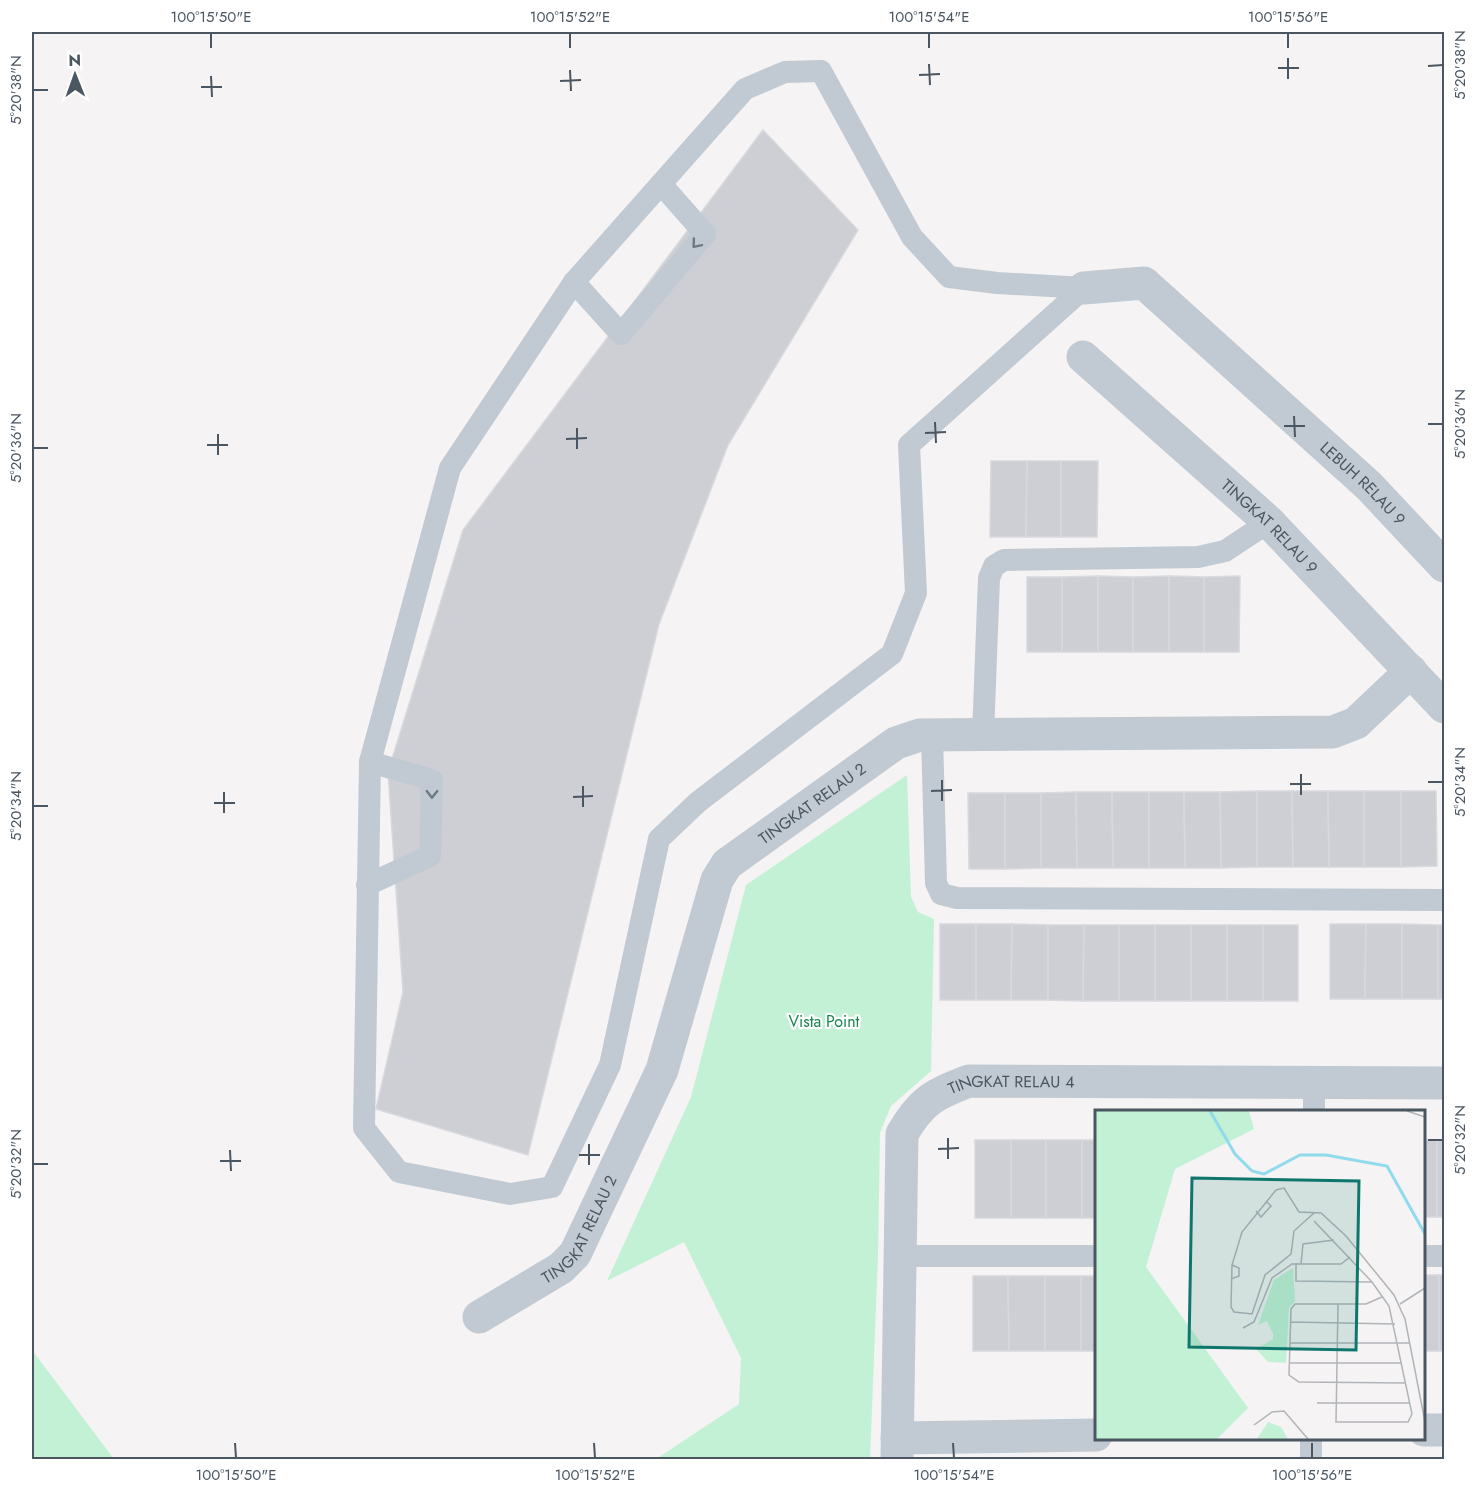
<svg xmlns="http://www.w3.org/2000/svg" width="1476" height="1491" viewBox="0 0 1476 1491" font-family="Jost,sans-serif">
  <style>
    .green { fill: #c3f1d5 }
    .building { fill: #cdcfd5; stroke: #d7d9de; stroke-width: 1.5 }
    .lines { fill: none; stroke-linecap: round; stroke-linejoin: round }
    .lane { stroke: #c1cad2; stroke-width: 22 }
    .street { stroke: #c1cad2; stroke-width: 33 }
    .oneway { stroke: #6e7983 }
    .ticks { fill: none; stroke: #4a5661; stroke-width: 2 }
    .labels { text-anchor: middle; stroke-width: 4.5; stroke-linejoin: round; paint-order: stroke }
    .street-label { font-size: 16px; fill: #4a5661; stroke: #fff }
    .park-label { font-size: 16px; fill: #17864f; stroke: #fff }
    .inset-river { fill: none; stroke: #90daee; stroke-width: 3 }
    .inset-road { fill: none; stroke: #b1b4b9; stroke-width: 1.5 }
    .view { fill: #0f766e; fill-opacity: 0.15; stroke: #0f766e; stroke-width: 3 }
    .inset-edge { fill: none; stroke: #4a5661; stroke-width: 3 }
    .neatline { fill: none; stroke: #4a5661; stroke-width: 2 }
    .ticks-label { font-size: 15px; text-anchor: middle; fill: #4a5661 }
  </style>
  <rect width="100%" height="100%" fill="#f5f3f3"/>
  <g class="green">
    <path d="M907 775 911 897 918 912 934 919 931 1071 891 1106 880 1133 878 1255 870 1459H656L739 1404 741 1358 684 1242 607 1281 691 1097 746 885Z"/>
    <path d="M32 1350 114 1459H32Z"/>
  </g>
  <g class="building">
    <path d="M763 130 858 230 728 445 659 624 528 1155 376 1109 403 992 388 772 463 530Z"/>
    <path d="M991 461H1027L1026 537H990Z"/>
    <path d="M1027 461H1061V537H1026Z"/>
    <path d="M1061 461H1098L1097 537H1061Z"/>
    <path d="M1098 576V652H1062V577Z"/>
    <path d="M1098 576 1133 577V652H1098Z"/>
    <path d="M1169 576V652H1133V577Z"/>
    <path d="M1169 576 1204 577V652H1169Z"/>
    <path d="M1240 576 1239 652H1204V577Z"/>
    <rect x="1027" y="577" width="35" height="75"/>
    <path d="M1257 791V867L1221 868 1220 792Z"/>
    <path d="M1257 791H1292L1293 867H1257Z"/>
    <path d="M1292 791H1328L1329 867H1293Z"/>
    <path d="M1328 791H1364V867H1329Z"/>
    <rect x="1364" y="791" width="37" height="76"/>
    <path d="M1401 791H1436L1437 866 1401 867Z"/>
    <path d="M1076 792 1077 868H1041V793Z"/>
    <path d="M1076 792H1112L1113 868H1077Z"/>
    <path d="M1112 792H1149V868H1113Z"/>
    <path d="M1149 792H1184L1185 868H1149Z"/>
    <path d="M1184 792H1220L1221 868H1185Z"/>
    <path d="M968 793H1005V869H969Z"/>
    <path d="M1005 793H1041V868L1005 869Z"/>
    <rect x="940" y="924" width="36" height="76"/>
    <path d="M976 924H1012L1011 1000H976Z"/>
    <path d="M1012 924 1048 925V1000H1011Z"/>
    <path d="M1330 924H1366L1365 999H1330Z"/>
    <path d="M1366 924H1402V999H1365Z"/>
    <path d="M1402 924 1438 925V999H1402Z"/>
    <path d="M1048 925H1084L1083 1001 1048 1000Z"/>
    <path d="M1084 925H1119V1001H1083Z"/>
    <rect x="1119" y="925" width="36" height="76"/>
    <rect x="1155" y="925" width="36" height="76"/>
    <rect x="1191" y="925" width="36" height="76"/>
    <rect x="1227" y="925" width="36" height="76"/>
    <rect x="1263" y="925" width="35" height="76"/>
    <rect x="1438" y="925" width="6" height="74"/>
    <rect x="975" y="1140" width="36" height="78"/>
    <rect x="1011" y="1140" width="35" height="78"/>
    <rect x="1046" y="1140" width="36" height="78"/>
    <rect x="1082" y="1140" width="14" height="78"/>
    <rect x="1424" y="1140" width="13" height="77"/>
    <rect x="1437" y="1140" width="7" height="77"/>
    <rect x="1424" y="1275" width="15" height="76"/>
    <rect x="1439" y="1275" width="5" height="76"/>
    <path d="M973 1276H1008L1009 1351H973Z"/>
    <path d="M1008 1276H1045V1351H1009Z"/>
    <rect x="1045" y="1276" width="36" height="75"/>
    <rect x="1081" y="1276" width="15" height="75"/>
  </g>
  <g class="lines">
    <g class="lane">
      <path d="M821 71 912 237 949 277 997 283 1084 288 909 445 916 593 892 654 698 802 659 839 610 1065 552 1187 510 1194 399 1172 364 1128 370 762 450 468 574 282 745 89 785 72Z"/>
      <path d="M574 282 621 334 705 234 661 184"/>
      <path d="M932 735 936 883 941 894 957 898 1444 900"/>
      <path d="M983 735 989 578 994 566 1004 560 1198 557 1225 551 1269 522"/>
      <path d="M367 885 430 856 432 780 370 762"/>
      <path d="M1314 1112V1083"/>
      <path d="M900 1256H1096"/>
      <path d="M1424 1256H1444"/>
      <path d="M1311 1460V1438"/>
    </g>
    <g class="street">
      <path id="s1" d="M1084 288 1144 283 1369 486 1444 566"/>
      <path id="s2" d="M1083 357 1269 522 1444 707"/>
      <path id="s3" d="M479 1317 561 1268 575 1254 662 1070 717 880 727 864 896 743 920 735 1333 732 1356 723 1411 671"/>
      <path d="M1424 1430H1444"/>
      <path d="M897 1438 1096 1435"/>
      <path id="s4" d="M897 1460 902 1134C921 1101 934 1094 969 1081L1444 1083"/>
    </g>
  </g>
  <defs><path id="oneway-chevron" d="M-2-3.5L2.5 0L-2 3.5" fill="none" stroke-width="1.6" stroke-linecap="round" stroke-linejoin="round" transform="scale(1.5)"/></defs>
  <g class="oneway">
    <use href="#oneway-chevron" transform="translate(696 244) rotate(130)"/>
    <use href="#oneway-chevron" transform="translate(432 794) rotate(91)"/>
  </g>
  <path class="ticks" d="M211 33V48M570 33V48M929 33V48M1288 33V48M1288 58V79M929 64 930 85M1428 66 1443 65M1278 68H1299M570 70 571 91M919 75 940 74M211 76 212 97M560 81 581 80M201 87H222M33 90H48M1294 416 1295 437M935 422 936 443M1428 424H1443M1284 426H1305M577 428V449M925 433 946 432M218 434V455M566 439 587 438M207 445H228M33 448H48M1301 774V795M942 780V801M1428 782H1443M1290 784H1311M583 786V807M931 791 952 790M224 792V813M573 797 593 796M214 803H235M33 806H48M948 1138V1159M1428 1140H1443M589 1144V1165M938 1149 959 1148M230 1150 231 1171M579 1155H600M220 1161H241M33 1164H48M235 1443 236 1458M594 1443 595 1458M953 1443 954 1458M1312 1443V1458"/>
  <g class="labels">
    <g class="street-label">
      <text dy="6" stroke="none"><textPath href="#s1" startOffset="357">LEBUH RELAU 9</textPath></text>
      <text dy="6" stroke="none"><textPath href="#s2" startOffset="252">TINGKAT RELAU 9</textPath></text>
      <text dy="6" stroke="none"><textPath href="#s3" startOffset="640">TINGKAT RELAU 2</textPath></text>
      <text dy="6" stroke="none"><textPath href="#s4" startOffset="456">TINGKAT RELAU 4</textPath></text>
      <text dy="6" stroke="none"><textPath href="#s3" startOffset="138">TINGKAT RELAU 2</textPath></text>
    </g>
    <g class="park-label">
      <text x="824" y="1027">Vista Point</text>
    </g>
  </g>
  <g transform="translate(1095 1110)">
    <rect width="330" height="330" fill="#f5f3f3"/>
    <path d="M0 1H154L159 19 80 59 51 157 153 298 122 329H0ZM198 158 200 191 194 198 191 253 173 252 161 239 178 229V224L172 211 163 215 179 170ZM173 312 186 317 193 329H162Z" fill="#c3f1d5"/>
    <path class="inset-river" d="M115 1 140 44 157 61 169 64 205 45H231L292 56 330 124"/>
    <path class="inset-road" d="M312 1 330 7M330 89V109M161 101 166 107 176 96 171 91M219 103 199 121 196 144 170 165 157 204 139 202 136 197 137 155 147 122 181 80 189 78 204 102 226 103 251 126 299 185 310 209 330 312M219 111 277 172 294 196 317 304 313 312H241L243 194M201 153V171L277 172M206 154 208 134 239 130M136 169 144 166V158L137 155M287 187 271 194H200L196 199 194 265 204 272 311 273M305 194 330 178M196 212 300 214M148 218 159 212 177 168 197 154H246L255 147M195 233H315M195 253H307M222 293H315M159 315 177 302 189 301 213 329"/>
    <path class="view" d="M97 68 264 71 261 240 94 237Z"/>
    <rect width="330" height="330" class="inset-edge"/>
  </g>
  <rect width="1476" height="1491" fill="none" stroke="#ffffff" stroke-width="66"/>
  <g transform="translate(75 75) rotate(359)" stroke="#ffffff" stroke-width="4.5" paint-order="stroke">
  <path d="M0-4.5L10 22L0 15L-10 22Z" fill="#4a5661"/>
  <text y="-9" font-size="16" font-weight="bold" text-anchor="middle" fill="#4a5661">N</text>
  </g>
  <rect x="33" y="33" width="1410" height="1425" class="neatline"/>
  <g class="ticks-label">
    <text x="211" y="22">100°15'50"E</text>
    <text x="570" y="22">100°15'52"E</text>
    <text x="929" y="22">100°15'54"E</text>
    <text x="1288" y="22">100°15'56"E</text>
    <text transform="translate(1460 65) rotate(-90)" y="5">5°20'38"N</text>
    <text transform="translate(16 90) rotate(-90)" y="5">5°20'38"N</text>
    <text transform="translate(1460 424) rotate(-90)" y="5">5°20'36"N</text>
    <text transform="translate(16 448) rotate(-90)" y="5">5°20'36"N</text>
    <text transform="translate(1460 782) rotate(-90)" y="5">5°20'34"N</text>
    <text transform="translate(16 806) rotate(-90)" y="5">5°20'34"N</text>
    <text transform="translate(1460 1140) rotate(-90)" y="5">5°20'32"N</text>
    <text transform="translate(16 1164) rotate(-90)" y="5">5°20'32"N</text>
    <text x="236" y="1480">100°15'50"E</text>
    <text x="595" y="1480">100°15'52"E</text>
    <text x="954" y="1480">100°15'54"E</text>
    <text x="1312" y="1480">100°15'56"E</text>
  </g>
</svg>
